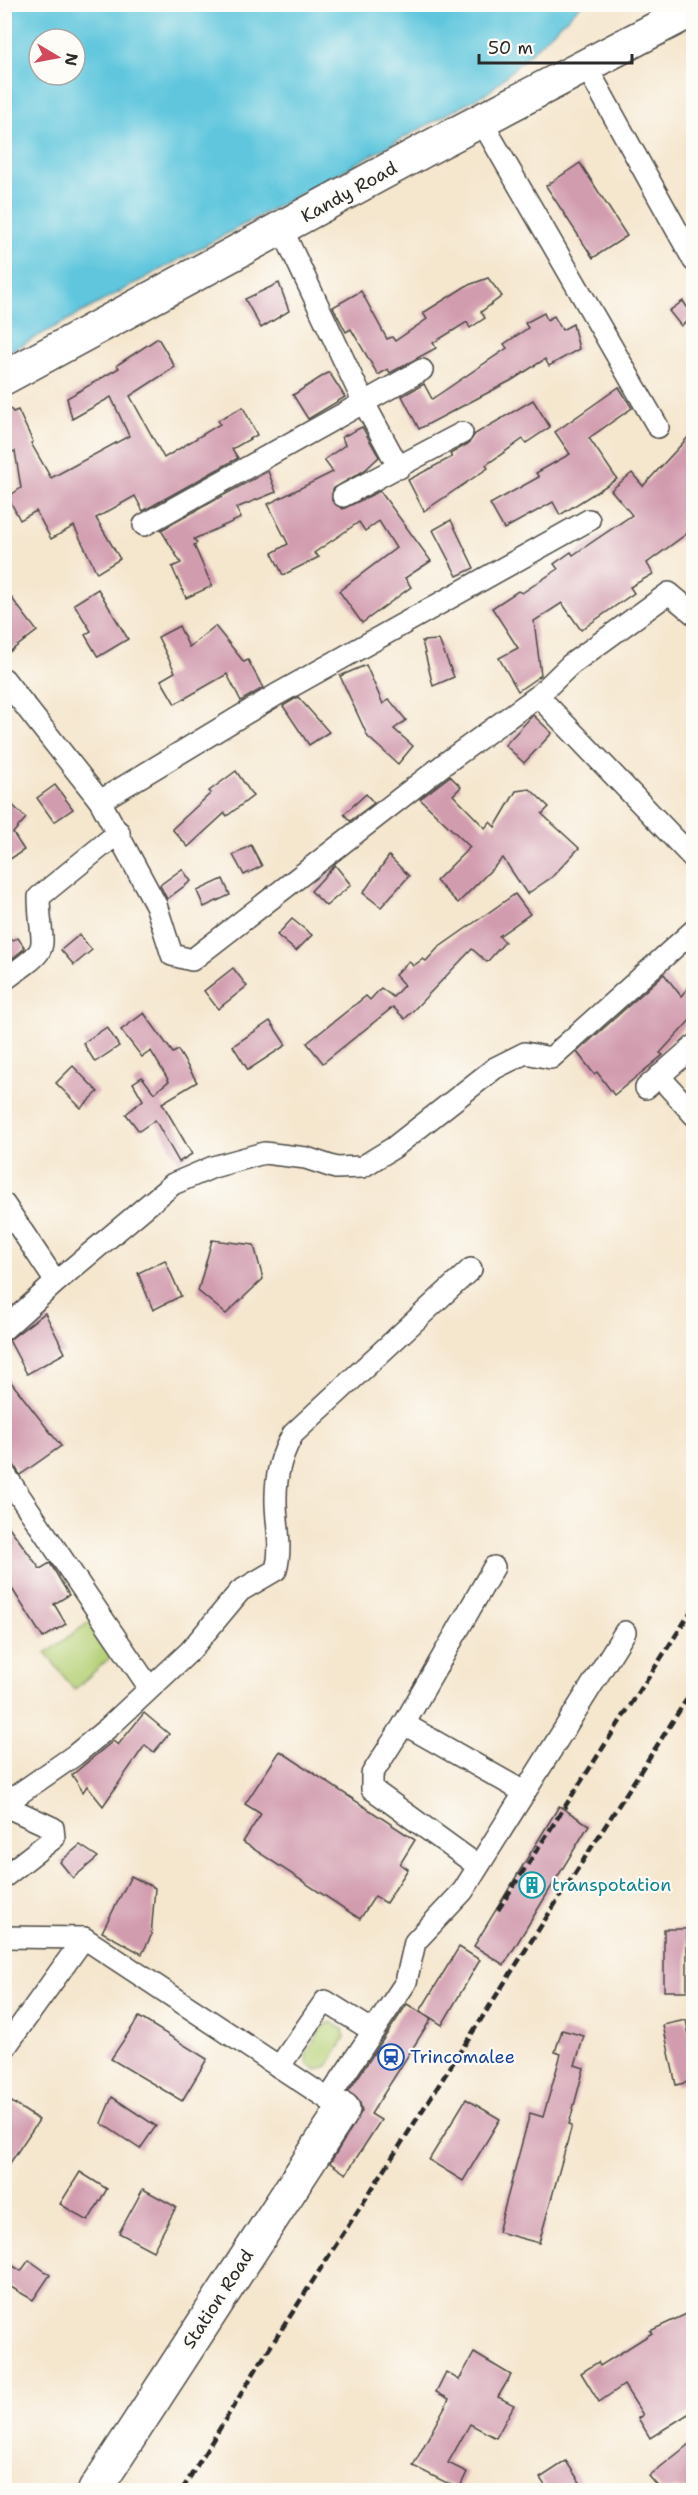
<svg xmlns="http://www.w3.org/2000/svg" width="698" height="2495" viewBox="0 0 698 2495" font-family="'Shantell Sans',sans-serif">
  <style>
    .green { fill: #b5d076; stroke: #707e50; stroke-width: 1.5 }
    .water { fill: #5fc6dd; stroke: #457884; stroke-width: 1.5; fill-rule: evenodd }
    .building { fill: #d29caf }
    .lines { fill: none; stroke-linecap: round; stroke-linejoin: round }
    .minor-casing { stroke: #494743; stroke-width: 24 }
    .primary-casing { stroke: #494743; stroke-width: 36 }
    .trunk-casing { stroke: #494743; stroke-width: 36 }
    .minor { stroke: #fff; stroke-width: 21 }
    .primary { stroke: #fff; stroke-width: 33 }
    .trunk { stroke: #fff; stroke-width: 33 }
    .rail { stroke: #2b2b2b; stroke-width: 4.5; stroke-dasharray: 9 4.5; stroke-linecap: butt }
    .labels { text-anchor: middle; stroke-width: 4.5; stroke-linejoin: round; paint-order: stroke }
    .street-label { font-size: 18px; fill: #2b2b2b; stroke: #fdfcf7 }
    .culture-label { font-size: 18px; fill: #0d838f; stroke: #fdfcf7; text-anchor: start }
    .transit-label { font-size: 18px; fill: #164399; stroke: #fdfcf7; text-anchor: start }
  </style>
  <rect width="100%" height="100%" fill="#fdfcf7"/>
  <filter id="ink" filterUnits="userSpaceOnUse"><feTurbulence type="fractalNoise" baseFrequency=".0167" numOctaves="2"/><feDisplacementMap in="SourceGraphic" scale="12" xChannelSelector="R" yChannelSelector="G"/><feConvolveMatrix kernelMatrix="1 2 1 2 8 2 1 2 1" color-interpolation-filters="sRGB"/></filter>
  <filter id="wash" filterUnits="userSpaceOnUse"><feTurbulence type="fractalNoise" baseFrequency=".008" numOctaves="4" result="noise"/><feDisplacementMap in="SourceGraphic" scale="24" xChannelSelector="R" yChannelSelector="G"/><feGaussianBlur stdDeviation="1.35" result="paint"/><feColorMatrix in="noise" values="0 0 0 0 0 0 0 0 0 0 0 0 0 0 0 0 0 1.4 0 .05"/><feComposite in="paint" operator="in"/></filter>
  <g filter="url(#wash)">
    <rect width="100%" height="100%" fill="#f5e6ce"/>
    <g class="green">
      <path d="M92 1620 115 1653 74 1690 46 1653Z"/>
      <path d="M331 2022 343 2029 345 2038 328 2066 317 2070 308 2065 306 2055 322 2027Z"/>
    </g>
    <path class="water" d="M5 4H581V5L490 91 5 354ZM39 39H75V75H39Z"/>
    <g id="blocks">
      <g class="building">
        <path d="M580 163 627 236 593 258 546 186Z"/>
        <path d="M488 278 502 296 481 312 485 318 470 328 467 322 433 343 436 348 390 373 388 369 378 375 351 329 346 332 333 307 361 291 387 339 392 337 395 341 427 319 423 313 466 286Z"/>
        <path d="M279 283 289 311 261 328 245 299Z"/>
        <path d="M683 301 693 316 681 326 669 311Z"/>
        <path d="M544 313 547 320 554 316 562 330 573 324 579 349 549 366 545 359 512 380 419 429 402 396 424 384 432 399 507 348 504 344 528 328 525 323Z"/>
        <path d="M158 338 175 367 130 396 164 458 220 424 218 420 243 407 257 435 232 449 238 458 143 511 135 496 96 518 120 559 97 573 74 526 51 539 36 511 20 520 8 497 21 488 15 451 4 455 7 405 13 412 18 410 33 442 31 443 51 478 129 436 111 397 72 419 67 398 119 368 117 365Z"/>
        <path d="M329 372 345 397 308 419 293 395Z"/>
        <path d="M619 387 632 408 589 438 617 479 560 515 553 502 504 529 490 504 539 477 536 473 570 454 555 432Z"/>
        <path d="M533 400 550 427 526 443 523 439 486 465 488 468 424 511 408 480 452 457 450 454 468 444 475 434Z"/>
        <path d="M362 427 379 457 365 470 333 489 332 501 343 509 380 491 431 561 405 578 411 587 362 623 339 591 396 548 379 521 365 531 359 522 314 553 319 557 283 575 272 553 288 544 268 504 333 472 324 460 345 445 342 437Z"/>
        <path d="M693 432V529L647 563 653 574 630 587 634 593 581 630 562 603 534 621 541 675 518 691 499 658 518 648 492 608 518 591 522 593 558 569 554 564 571 552 573 555 632 515 611 490 632 473 643 486Z"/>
        <path d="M268 471 276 492 236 508 241 518 194 539 197 543 194 545 212 586 186 598 172 567 181 563 161 530Z"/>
        <path d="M451 520 474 568 457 576 433 530Z"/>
        <path d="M4 588 37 631 4 656Z"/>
        <path d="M98 589 128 639 98 657 85 635 91 631 74 604Z"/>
        <path d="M179 626 189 647 215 626 244 662 248 660 263 688 241 701 227 674 175 704 161 680 175 672 158 637Z"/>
        <path d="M439 640 454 677 433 686 422 641Z"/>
        <path d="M366 665 383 704 389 699 406 720 394 729 413 746 398 764 368 737 340 676Z"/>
        <path d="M298 697 329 732 309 745 283 706Z"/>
        <path d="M533 715 552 733 524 763 505 745Z"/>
        <path d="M236 771 253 796 227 816 225 813 188 847 172 829 211 793 209 791Z"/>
        <path d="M450 776 461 787 453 795 485 828 490 822 495 827 516 791 530 789 549 807 542 814 579 848 552 877 527 894 503 858 458 903 436 881 470 847 420 799Z"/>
        <path d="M55 785 73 809 54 822 37 798Z"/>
        <path d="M366 794 374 803 350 821 344 814Z"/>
        <path d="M4 797 26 818 13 833 24 850 4 863Z"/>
        <path d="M251 845 262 866 244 875 233 855Z"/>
        <path d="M389 856 409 876 381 907 363 893Z"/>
        <path d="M335 865 351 885 326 906 311 891Z"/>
        <path d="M182 869 191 881 167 899 160 885Z"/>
        <path d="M223 879 230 895 204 907 197 891Z"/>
        <path d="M515 894 530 914 499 936 505 942 487 962 472 949 405 1019 393 1007 323 1063 307 1043 366 996 370 1000 381 988 393 997 404 985 395 975 409 961 413 966 423 959 426 961 438 948Z"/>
        <path d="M292 919 312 935 296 951 277 935Z"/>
        <path d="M79 935 92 950 74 965 61 950Z"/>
        <path d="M18 938 25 948 8 962 4 957V943Z"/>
        <path d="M233 968 247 986 218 1009 204 991Z"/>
        <path d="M664 974 681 996 693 982V1017L660 1053 663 1055 614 1095 597 1072 594 1074 577 1052Z"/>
        <path d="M144 1013 173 1053 178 1050 197 1082 162 1103 192 1154 179 1162 155 1120 139 1131 126 1114 143 1100 133 1083 142 1077 154 1093 169 1081 151 1051 142 1057 121 1030Z"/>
        <path d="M270 1021 286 1045 248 1070 233 1046Z"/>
        <path d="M107 1027 119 1046 95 1062 83 1043Z"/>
        <path d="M73 1066 98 1092 81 1108 56 1083Z"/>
        <path d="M212 1240 254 1245 263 1279 226 1314 198 1291Z"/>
        <path d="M165 1260 181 1296 153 1310 138 1273Z"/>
        <path d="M45 1313 65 1353 27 1374 9 1340Z"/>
        <path d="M4 1373 61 1446 20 1475 14 1465 4 1460Z"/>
        <path d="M4 1520 40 1569 50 1563 69 1595 54 1604 66 1624 43 1638 4 1576Z"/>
        <path d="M144 1713 169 1734 154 1752 145 1745 103 1806 87 1786 83 1792 72 1775 113 1741 118 1745Z"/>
        <path d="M280 1751 415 1840 400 1864 408 1869 386 1903 375 1896 360 1919 243 1842 261 1814 245 1804Z"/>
        <path d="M559 1806 589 1825 504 1965 474 1946Z"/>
        <path d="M80 1845 98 1857 73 1878 60 1862Z"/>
        <path d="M131 1876 155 1888 151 1936 142 1954 102 1932Z"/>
        <rect x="664" y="1929" width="23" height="62"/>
        <path d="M459 1947 480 1960 442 2025 420 2011Z"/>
        <path d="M407 2004 431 2019 371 2114 381 2120 346 2174 330 2163 362 2111 359 2100 348 2092Z"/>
        <path d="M139 2017 207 2059 182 2101 111 2059Z"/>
        <path d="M686 2020 693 2056V2081L676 2085 663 2025Z"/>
        <path d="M562 2030 584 2036 575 2065 584 2068 569 2124 572 2125 539 2243 498 2232 530 2113 543 2117 561 2054 555 2052Z"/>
        <path d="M4 2097 39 2120 4 2172Z"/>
        <path d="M112 2097 156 2126 140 2149 101 2123Z"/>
        <path d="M466 2099 500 2119 463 2181 429 2160Z"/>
        <path d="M80 2172 107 2189 88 2221 60 2204Z"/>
        <path d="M143 2189 176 2207 153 2251 119 2233Z"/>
        <path d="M4 2260 21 2271 29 2260 50 2275 33 2300 4 2283Z"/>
        <path d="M693 2311V2411L650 2438 638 2418 643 2415 624 2385 599 2402 581 2373 598 2362 600 2366 652 2333 650 2331Z"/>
        <path d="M474 2353 511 2375 498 2397 514 2405 496 2438 470 2424 448 2463 467 2472 459 2489 413 2466 449 2399 436 2392 446 2372 459 2380Z"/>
        <path d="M693 2441V2490H661L649 2476Z"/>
        <path d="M566 2461 585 2490H548L540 2478Z"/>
      </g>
    </g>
  </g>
  <g filter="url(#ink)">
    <use href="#blocks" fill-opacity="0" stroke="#494743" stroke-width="1.5"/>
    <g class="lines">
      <g class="minor-casing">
        <g id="minor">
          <path d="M586 66 694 261"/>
          <path d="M482 122 658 427"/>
          <path d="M282 229 364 403 399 468"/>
          <path d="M343 496 462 433"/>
          <path d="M144 525 422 370"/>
          <path d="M4 679 100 801 156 905 172 955 192 960 447 762 538 696 570 665 669 593 694 614"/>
          <path d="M538 696 694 859"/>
          <path d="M100 801 276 695 589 520"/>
          <path d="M4 980C56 943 40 955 39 897L119 832"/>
          <path d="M659 1076 694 1115"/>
          <path d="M646 1088 694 1046"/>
          <path d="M4 1204 56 1282"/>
          <path d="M4 1329 56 1282 173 1184 213 1167 264 1153 306 1158 336 1168 362 1167 393 1148 495 1068 525 1053 551 1058 694 930"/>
          <path d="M4 1473 149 1687"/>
          <path d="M404 1724 524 1792"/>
          <path d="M478 1866 372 1789V1774L404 1724 494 1567"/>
          <path d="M4 1877 54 1838 53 1828 14 1810 13 1798 75 1755 109 1727 190 1651 240 1591 276 1570C283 1545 275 1521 276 1496 276 1474 282 1453 293 1434L471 1269"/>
          <path d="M4 1937 84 1938"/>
          <path d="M4 2049 84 1938 340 2107"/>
          <path d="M279 2067 325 2001 373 2031"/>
          <path d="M328 2099 406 1982 415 1942 463 1891 625 1632"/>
        </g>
      </g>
      <g class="primary-casing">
        <path id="primary" d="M95 2490 343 2109"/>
      </g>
      <g class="trunk-casing">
        <path id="trunk" d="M4 378 434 145 694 9"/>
      </g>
      <use href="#minor" class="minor"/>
      <use href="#primary" class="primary"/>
      <use href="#trunk" class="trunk"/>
      <g class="rail">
        <path d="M498 1910 694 1607"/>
        <path d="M182 2490 260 2363 694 1688"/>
      </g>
    </g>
  </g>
  <defs>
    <g id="building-ring" transform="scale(1.35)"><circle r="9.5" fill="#fdfcf7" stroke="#0f9aa8" stroke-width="1.5"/><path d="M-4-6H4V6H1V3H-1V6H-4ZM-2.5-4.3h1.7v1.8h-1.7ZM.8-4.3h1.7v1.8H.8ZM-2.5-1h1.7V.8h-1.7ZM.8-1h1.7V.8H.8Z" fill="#0f9aa8"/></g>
    <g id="station-ring" transform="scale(1.35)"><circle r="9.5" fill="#fdfcf7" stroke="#1a4fb4" stroke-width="1.5"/><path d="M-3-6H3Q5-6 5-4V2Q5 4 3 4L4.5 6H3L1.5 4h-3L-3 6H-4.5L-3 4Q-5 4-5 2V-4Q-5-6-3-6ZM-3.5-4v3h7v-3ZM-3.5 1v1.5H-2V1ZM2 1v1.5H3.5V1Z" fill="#1a4fb4"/></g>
  </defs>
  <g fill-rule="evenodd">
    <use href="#building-ring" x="532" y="1885"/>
    <use href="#station-ring" x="391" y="2057"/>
  </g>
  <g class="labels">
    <g class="street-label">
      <text transform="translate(349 192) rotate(-29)" y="6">Kandy Road</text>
      <text transform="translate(218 2299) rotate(-57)" y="6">Station Road</text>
    </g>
    <g class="culture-label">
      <text x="552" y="1891">transpotation</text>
    </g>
    <g class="transit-label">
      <text x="410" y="2063">Trincomalee</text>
    </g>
  </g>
  <rect width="698" height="2495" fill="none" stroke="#fdfcf7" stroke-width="24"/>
  <g transform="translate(57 57) rotate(100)"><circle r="28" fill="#fdfcf7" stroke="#a9a8a5" stroke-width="1.5"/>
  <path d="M0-4.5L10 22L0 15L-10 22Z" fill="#d1495b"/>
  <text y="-9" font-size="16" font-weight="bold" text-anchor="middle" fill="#2b2b2b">N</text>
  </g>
  <path d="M479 54v9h153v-9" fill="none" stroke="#2b2b2b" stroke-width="3"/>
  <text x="488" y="54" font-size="18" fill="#2b2b2b" stroke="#fdfcf7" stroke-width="4.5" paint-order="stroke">50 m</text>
</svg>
